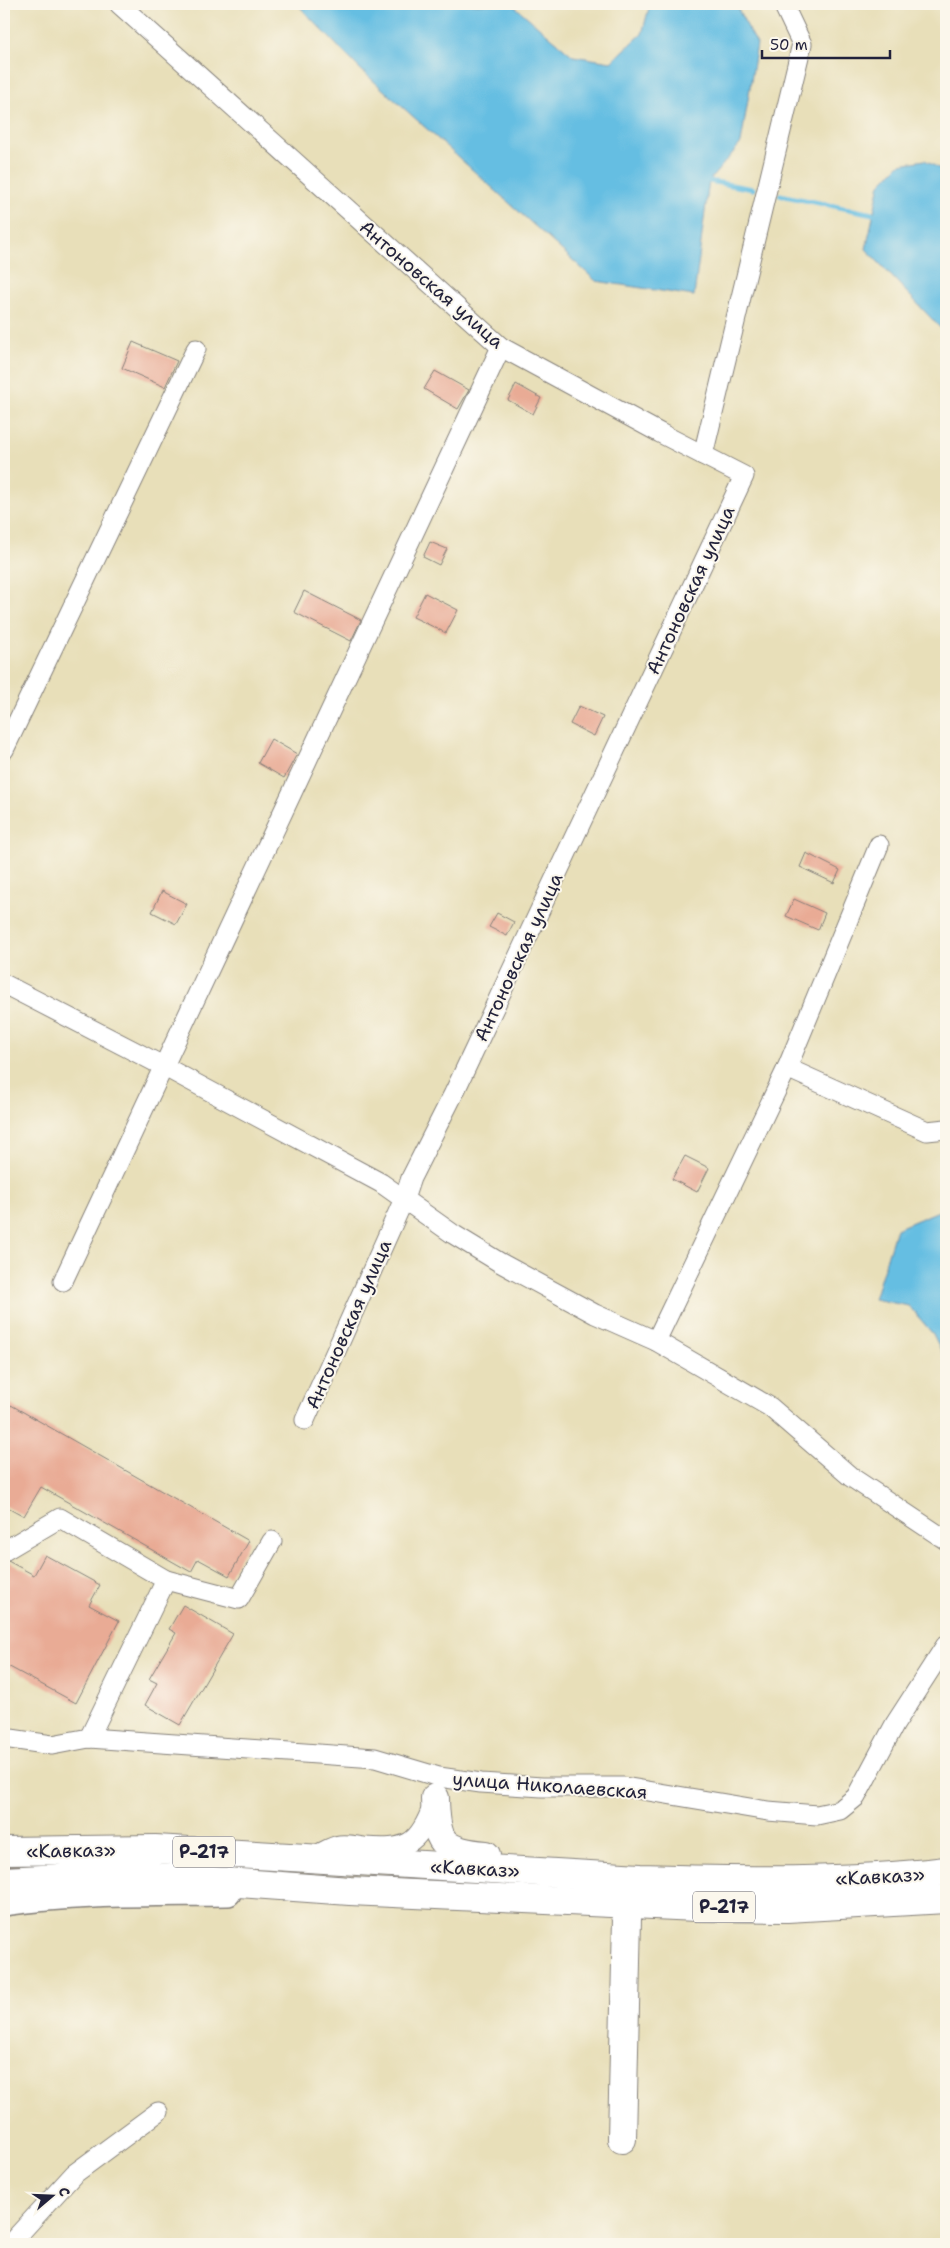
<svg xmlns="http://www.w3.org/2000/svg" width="950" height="2248" viewBox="0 0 950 2248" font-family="'Shantell Sans',sans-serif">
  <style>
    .water { fill: #65bee2; stroke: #44708e }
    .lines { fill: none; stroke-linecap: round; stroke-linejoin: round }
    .stream { stroke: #65bee2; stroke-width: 5 }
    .building { fill: #e9ab95 }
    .minor-casing { stroke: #85807a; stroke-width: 21 }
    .major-casing { stroke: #85807a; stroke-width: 28 }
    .highway-casing { stroke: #85807a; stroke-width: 30 }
    .minor { stroke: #fff; stroke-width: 19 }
    .major { stroke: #fff; stroke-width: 25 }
    .highway { stroke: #fff; stroke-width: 28 }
    .labels { text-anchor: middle; stroke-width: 4; stroke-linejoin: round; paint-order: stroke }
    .shield { fill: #fbf7ec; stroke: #636270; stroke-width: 1 }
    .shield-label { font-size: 18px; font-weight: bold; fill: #22223b }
    .street-label { font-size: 19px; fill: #22223b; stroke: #fbf7ec }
  </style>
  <rect width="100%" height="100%" fill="#fbf7ec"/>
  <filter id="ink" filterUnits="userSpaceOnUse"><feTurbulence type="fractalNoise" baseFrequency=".02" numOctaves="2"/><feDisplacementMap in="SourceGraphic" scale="10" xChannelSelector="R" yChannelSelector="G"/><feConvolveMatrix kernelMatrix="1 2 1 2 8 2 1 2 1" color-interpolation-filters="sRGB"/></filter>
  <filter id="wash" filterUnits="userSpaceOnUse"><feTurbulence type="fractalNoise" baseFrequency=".0096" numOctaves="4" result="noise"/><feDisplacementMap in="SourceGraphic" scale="20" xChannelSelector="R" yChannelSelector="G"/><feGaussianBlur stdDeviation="1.12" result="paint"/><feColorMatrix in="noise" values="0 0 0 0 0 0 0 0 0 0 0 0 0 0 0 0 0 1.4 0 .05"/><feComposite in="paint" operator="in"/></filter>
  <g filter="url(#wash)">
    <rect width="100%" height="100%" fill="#e8dfb9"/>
    <g class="water">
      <path d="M297 4H512L573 56 611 62 642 34 650 4H735L757 44 741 143 709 181 694 296 596 281 358 67Z"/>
      <path d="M925 160 938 168H946V334L866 249 880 184 900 164Z"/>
      <path d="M946 1208V1360L933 1334 909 1306 874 1299 896 1229Z"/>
    </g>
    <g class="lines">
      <g class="stream">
        <path d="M709 181 753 189"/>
        <path d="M780 195 873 214"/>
      </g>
    </g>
    <g id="blocks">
      <g class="building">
        <path d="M133 342 177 361 165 387 122 368Z"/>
        <path d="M435 371 469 390 458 409 424 389Z"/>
        <path d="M516 384 541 398 533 414 508 400Z"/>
        <path d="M430 542 447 549 439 565 423 557Z"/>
        <path d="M304 591 361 620 351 641 294 612Z"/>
        <path d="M425 593 458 610 446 633 413 617Z"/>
        <path d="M579 706 603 717 594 736 570 724Z"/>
        <path d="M271 739 297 754 284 778 258 763Z"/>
        <path d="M806 853 840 870 834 883 800 867Z"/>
        <path d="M162 891 187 904 176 924 152 912Z"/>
        <path d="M794 899 825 913 818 930 786 916Z"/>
        <path d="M497 913 514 922 507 936 489 927Z"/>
        <path d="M685 1156 709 1168 697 1192 672 1179Z"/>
        <path d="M11 1405 249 1541 229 1576 198 1559 191 1572 41 1487 24 1516 4 1505V1417Z"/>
        <path d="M45 1555 100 1585 89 1605 119 1621 76 1703 4 1664V1562L8 1561 34 1575Z"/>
        <path d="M183 1605 233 1634 180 1725 145 1705 157 1683 149 1679 176 1633 169 1629Z"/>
      </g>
    </g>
  </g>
  <g filter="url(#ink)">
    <use href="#blocks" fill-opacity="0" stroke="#85807a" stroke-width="1"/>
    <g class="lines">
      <g class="minor-casing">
        <g id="minor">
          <path d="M119 4 501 347 660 433 744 476 454 1093 411 1178 404 1199 305 1420"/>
          <path d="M703 455 802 44 783 4"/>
          <path d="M4 750 196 349"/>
          <path d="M4 984 163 1066 381 1183 453 1234 499 1262 595 1314 656 1341 770 1407 851 1477 946 1540"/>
          <path d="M787 1068 927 1131 946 1129"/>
          <path d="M63 1281 501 347"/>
          <path d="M656 1341 787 1068 879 845"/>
          <path d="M4 1551 60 1518 166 1580 89 1738"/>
          <path d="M166 1580 239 1599 272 1541"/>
          <path d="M4 1738 52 1745 89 1738 375 1758 439 1777 481 1783 542 1787H624L768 1811 817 1815 840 1810 856 1797 895 1724 946 1645"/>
          <path d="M316 1855C323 1852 332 1846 340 1845 347 1844 356 1846 364 1847 406 1850 418 1846 433 1805"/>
          <path d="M10 2244 74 2174 158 2112"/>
        </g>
      </g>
      <g class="major-casing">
        <path id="major" d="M4 1903C78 1892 153 1894 228 1893"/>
      </g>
      <g class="highway-casing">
        <g id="highway">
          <path d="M435 1798C436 1842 441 1851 486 1855"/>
          <path d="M4 1851 155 1849 640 1878C742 1881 845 1883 946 1871"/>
          <path d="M4 1881 101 1876 157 1877 350 1891 697 1907 787 1908 946 1899"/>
          <path d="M618 1903 624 1910 627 1918 622 2139"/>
        </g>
      </g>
      <use href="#minor" class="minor"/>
      <use href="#major" class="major"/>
      <use href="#highway" class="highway"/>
    </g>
  </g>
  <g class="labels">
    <g class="shield">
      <rect x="173" y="1836.5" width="62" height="31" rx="4"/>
      <rect x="693" y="1891.5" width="62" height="31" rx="4"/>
    </g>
    <g class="shield-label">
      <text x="204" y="1858">Р-217</text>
      <text x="724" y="1913">Р-217</text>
    </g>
    <g class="street-label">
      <text transform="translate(432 284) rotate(41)" y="7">Антоновская улица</text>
      <text transform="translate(690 590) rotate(-65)" y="7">Антоновская улица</text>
      <text transform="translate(518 957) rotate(-65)" y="7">Антоновская улица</text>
      <text transform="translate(348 1324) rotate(-66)" y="7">Антоновская улица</text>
      <text transform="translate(550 1785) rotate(4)" y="7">улица Николаевская</text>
      <text transform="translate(71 1850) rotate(-1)" y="7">«Кавказ»</text>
      <text transform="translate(475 1868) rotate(3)" y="7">«Кавказ»</text>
      <text transform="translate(880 1876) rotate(-3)" y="7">«Кавказ»</text>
    </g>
  </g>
  <rect width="950" height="2248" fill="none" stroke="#fbf7ec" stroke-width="20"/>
  <g transform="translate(52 2196) rotate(71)" stroke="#fbf7ec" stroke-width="4" paint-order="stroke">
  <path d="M0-4L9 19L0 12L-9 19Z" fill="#22223b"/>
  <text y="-8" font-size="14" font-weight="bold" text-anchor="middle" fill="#22223b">С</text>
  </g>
  <path d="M762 50v8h128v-8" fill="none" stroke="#22223b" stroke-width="2.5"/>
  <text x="770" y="50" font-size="15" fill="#22223b" stroke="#fbf7ec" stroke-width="4" paint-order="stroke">50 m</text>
</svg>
